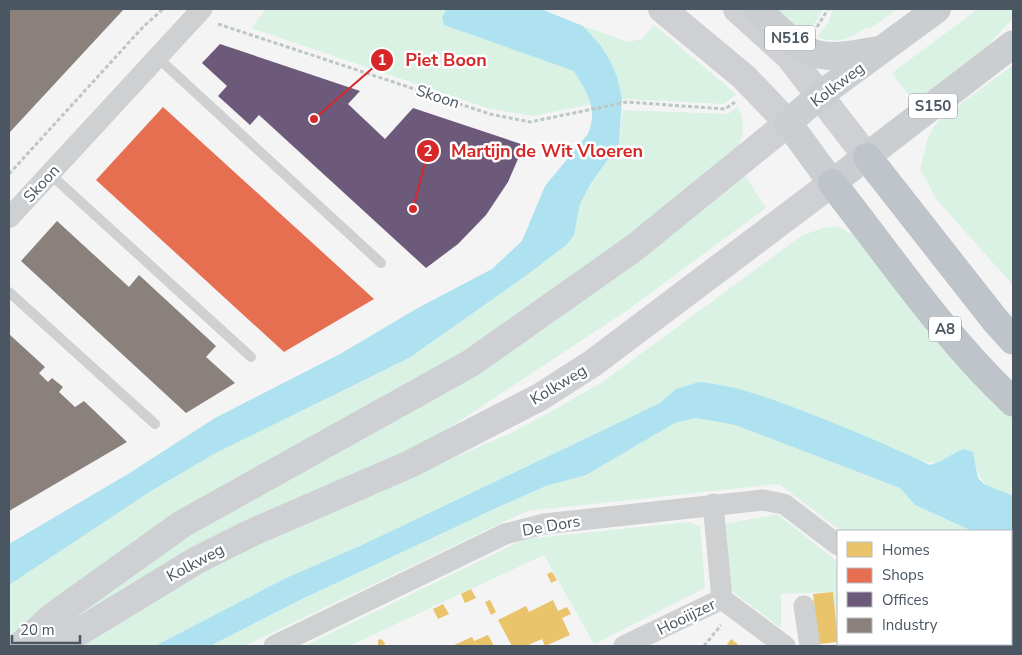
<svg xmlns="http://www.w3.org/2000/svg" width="1022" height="655" viewBox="0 0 1022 655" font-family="'Nunito Sans',sans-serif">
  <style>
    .green { fill: #d9f2e3 }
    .water { fill: #aee2f0 }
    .homes { fill: #e9c46a }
    .shops { fill: #e76f51 }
    .offices { fill: #6d597a }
    .industry { fill: #8a817c }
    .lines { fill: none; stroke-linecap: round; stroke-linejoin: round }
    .highway-casing { stroke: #b9bec3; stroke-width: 29 }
    .path { stroke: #bcc7c4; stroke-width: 3; stroke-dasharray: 4 2.5; stroke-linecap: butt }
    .lane { stroke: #ced0d2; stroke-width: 10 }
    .street { stroke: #ced0d2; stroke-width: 21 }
    .secondary { stroke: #ced0d4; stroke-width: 28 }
    .primary { stroke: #caced1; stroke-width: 28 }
    .highway { stroke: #bec4c9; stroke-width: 28 }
    .labels { text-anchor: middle; stroke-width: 5; stroke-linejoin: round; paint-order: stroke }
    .shield { fill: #fff; stroke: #808990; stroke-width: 1 }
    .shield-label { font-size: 15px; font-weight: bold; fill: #4a5661 }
    .street-label { font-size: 16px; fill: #4a5661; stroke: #fff }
    .leader { fill: none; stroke: #d62828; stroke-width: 2 }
    .callout-dot { fill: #d62828; stroke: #fff; stroke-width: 2 }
    .mark-label { font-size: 15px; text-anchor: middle; font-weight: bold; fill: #fff }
    .callout-label { font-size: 18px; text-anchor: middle; font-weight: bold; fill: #d62828; stroke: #fff; stroke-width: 5; stroke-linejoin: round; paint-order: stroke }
  </style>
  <rect width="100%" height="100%" fill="#f4f4f4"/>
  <g class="green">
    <path d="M266 9H446L442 18 445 25 575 71 593 104 533 116 487 108 251 28Z"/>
    <path d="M774 9H823L815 23 803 31Z"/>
    <path d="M833 9H897L870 29 867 27C852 38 836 45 817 37L828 23Z"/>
    <path d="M978 9H1013V18L979 55 914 102 892 73Z"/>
    <path d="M654 25 736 94 724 104 622 99C615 69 602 48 583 26L628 42 642 39Z"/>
    <path d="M1013 65V285L937 200 920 169 928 137 938 121Z"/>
    <path d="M738 106C747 128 743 144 727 161L507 329 136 539 9 640V585L151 491 214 454 409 358 527 275 574 235 580 204 591 183 619 144 623 110 728 114Z"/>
    <path d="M743 173 766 208 629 309 419 448 43 646H30L185 532Z"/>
    <path d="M837 226 857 237 1013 408V496C992 488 980 488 976 464L956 451C932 470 927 463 901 452L676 389 660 403 362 545 286 578 155 646H74L185 577 375 491 509 434 561 406 604 381 801 236 823 228Z"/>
    <path d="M696 418 735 425 900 488 915 505 972 531H841L779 484 527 511 244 646H210L302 599 494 509 546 486 586 475 675 423Z"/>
    <path d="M777 514 838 562V633L833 592 781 594V628L737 595 727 584 725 524Z"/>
    <path d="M689 522 700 526 705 588 594 644 544 555 349 646H304L525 539Z"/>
    <path d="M1011 545H1013V646H991L988 644H1011Z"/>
    <path d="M841 644H945L948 646H845Z"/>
  </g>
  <g class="water">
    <path d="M446 9H541L583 26 601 46 610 61 617 77 622 99 619 144 591 183 580 204 574 235 566 245 527 275 409 358 214 454 151 491 9 585V544L128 474 215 418 340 354 416 309 492 269 522 241 545 186 588 134C598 108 588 94 574 71L444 25 442 18Z"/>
    <path d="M699 382C733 385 763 396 795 408 841 425 885 444 930 465 943 462 951 453 964 449L973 452 978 478 984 484 1013 496V545H1011V531H972L915 505 900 488 735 425 696 418 675 423 586 475 546 486 494 509 302 599 210 646H155L286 578 362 545 660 403 676 389Z"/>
  </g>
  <g class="homes">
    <path d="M552 572 557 580 551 583 547 574Z"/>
    <path d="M471 589 476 598 465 603 461 594Z"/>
    <path d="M833 592 838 642 819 644 813 594Z"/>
    <path d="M490 600 496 612 491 615 485 602Z"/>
    <path d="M553 600 558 611 567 607 571 614 562 618 570 635 545 646 542 639 526 646H512L498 620 526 606 529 612Z"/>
    <path d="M443 604 449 614 438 619 433 609Z"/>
    <path d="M488 635 494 646H452L472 637 474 641Z"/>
    <path d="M381 639 385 643 384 646H378V640Z"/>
    <path d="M731 639 740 646H726Z"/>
  </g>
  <path class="shops" d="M163 107 374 299 284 352 96 180Z"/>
  <path class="offices" d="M220 44 360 91 348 104 385 139 413 108 524 145 508 182 486 215 458 244 426 268 259 115 250 125 218 96 227 86 202 63Z"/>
  <g class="industry">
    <path d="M9 9H124L10 132 9 131Z"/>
    <path d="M57 221 129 287 139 275 216 346 206 357 235 383 186 413 21 261Z"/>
    <path d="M9 334 45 367 39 373 48 382 52 378 63 387 59 392 75 407 84 401 127 442 9 511Z"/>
  </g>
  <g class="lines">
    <g class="highway-casing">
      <g id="highway">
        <path d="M867 157 995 320 1013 340"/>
        <path d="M832 183C890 257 944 337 1013 402"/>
      </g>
    </g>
    <g class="path">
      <path d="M218 24 490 114 530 122 627 102 725 109 735 102"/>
      <path d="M817 27 828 9"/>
      <path d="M9 174 143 27 163 9"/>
      <path d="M704 646 721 625"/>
    </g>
    <g class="lane">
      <path d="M158 58 381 263"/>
      <path d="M50 174 251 357"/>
      <path d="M9 292 155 424"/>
    </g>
    <g class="street">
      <path d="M9 218 202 9"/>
      <path d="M713 504 722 599 785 646"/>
      <path d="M804 606 810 646"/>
      <path d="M970 644 973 646"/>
      <path d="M274 646 505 534 544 524 763 500 784 504 838 545"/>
      <path d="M624 646 722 599"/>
    </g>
    <g class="secondary">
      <path d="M737 9 789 56 867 157"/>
      <path d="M20 646 52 617 182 524 471 363 634 248 788 123 744 77 662 9"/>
      <path d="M56 646 197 560 251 533 410 464 540 397 593 363 832 183"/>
    </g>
    <g class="primary">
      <path d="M757 9C775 25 796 50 821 55 839 59 862 52 880 50"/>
      <path d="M937 9 820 95 788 123 832 183 1013 44"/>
    </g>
    <use href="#highway" class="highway"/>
  </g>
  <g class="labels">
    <g class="shield">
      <rect x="765" y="25.5" width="50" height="25" rx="4"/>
      <rect x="909" y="93.5" width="48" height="25" rx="4"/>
      <rect x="929" y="316.5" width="32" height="25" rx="4"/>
    </g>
    <g class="shield-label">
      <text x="790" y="43">N516</text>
      <text x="933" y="111">S150</text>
      <text x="945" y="334">A8</text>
    </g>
    <g class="street-label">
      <text transform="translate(837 84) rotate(-37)" y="6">Kolkweg</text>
      <text transform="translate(438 96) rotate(18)" y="6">Skoon</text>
      <text transform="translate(41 183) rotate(-47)" y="6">Skoon</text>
      <text transform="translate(558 384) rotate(-31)" y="6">Kolkweg</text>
      <text transform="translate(551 525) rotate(-10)" y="6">De Dors</text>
      <text transform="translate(195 562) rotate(-28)" y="6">Kolkweg</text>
      <text transform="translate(686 616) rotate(-26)" y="6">Hooiijzer</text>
    </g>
  </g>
  <path class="leader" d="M314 119L382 60M413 209L428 151"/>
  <g class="callout-dot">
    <circle cx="314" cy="119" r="5"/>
    <circle cx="413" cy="209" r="5"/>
    <circle cx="382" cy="60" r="12"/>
    <circle cx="428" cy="151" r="12"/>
  </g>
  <g class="mark-label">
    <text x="382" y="65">1</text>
    <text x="428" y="156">2</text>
  </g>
  <g class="callout-label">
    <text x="446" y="66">Piet Boon</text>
    <text x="547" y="157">Martijn de Wit Vloeren</text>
  </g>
  <rect width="1022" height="655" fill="none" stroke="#4a5661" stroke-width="20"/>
  <rect x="837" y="530" width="175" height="115" fill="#ffffff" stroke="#b7bbc0"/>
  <rect x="847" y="542" width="25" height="15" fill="#e9c46a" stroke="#b7bbc0"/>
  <text x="882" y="555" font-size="15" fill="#4a5661">Homes</text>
  <rect x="847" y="568" width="25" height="15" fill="#e76f51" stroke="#b7bbc0"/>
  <text x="882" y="580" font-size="15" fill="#4a5661">Shops</text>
  <rect x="847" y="592" width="25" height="15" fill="#6d597a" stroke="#b7bbc0"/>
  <text x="882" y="605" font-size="15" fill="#4a5661">Offices</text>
  <rect x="847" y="618" width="25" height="15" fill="#8a817c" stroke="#b7bbc0"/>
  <text x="882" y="630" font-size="15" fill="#4a5661">Industry</text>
  <path d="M12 635v8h68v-8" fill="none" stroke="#4a5661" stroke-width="2.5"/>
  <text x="20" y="635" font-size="15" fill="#4a5661" stroke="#ffffff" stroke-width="4" paint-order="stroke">20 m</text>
</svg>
